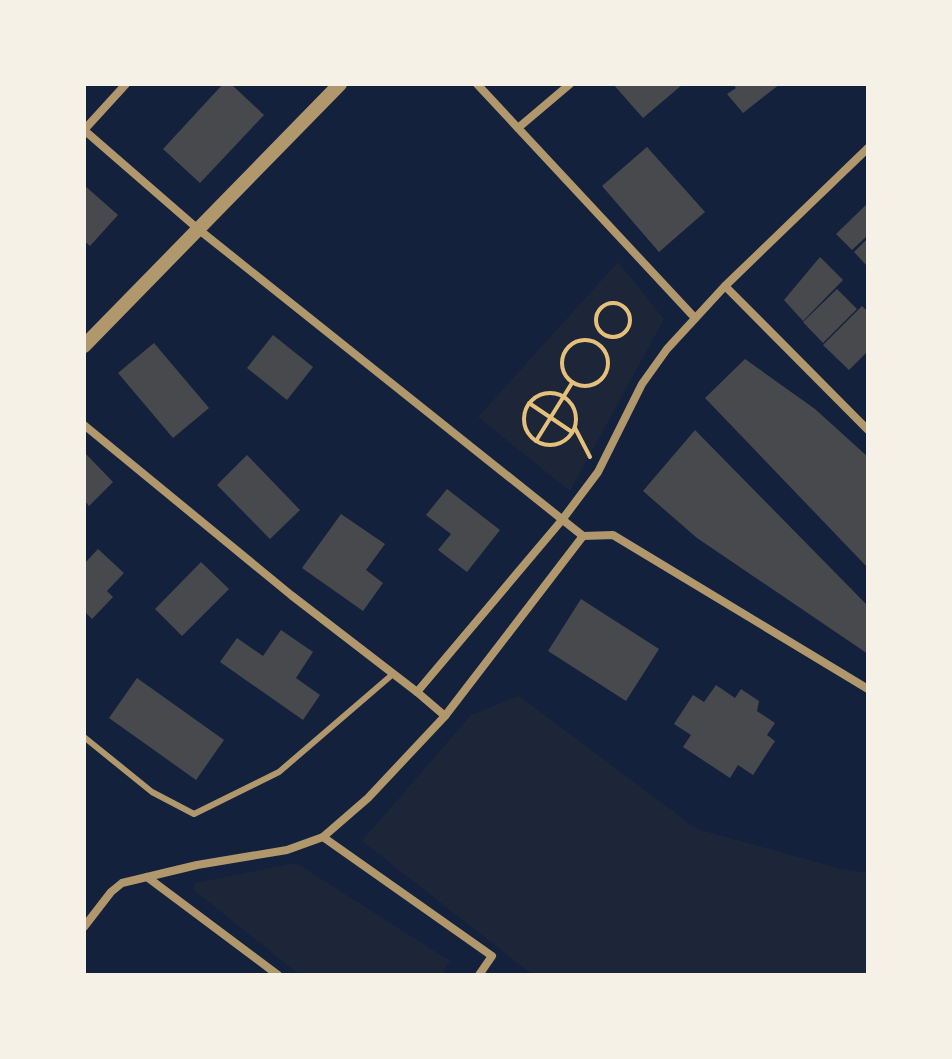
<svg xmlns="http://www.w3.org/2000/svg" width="952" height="1059" viewBox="0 0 952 1059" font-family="Roboto,sans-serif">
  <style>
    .green { fill: #1d2539 }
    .building { fill: #48494c }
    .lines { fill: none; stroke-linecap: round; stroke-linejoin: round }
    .path { stroke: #e5c07b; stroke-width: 4 }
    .service { stroke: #b1986c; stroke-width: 6 }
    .minor { stroke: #b1986c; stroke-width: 8 }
    .tertiary { stroke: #b1986c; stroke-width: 14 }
  </style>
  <rect width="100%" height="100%" fill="#14213d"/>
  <g class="green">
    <path d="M618 262 664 319 570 491 478 417Z"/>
    <path d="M519 696 697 829 838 868 868 873V975H533L362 841 471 715Z"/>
    <path d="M296 863 450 961 441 975H300L194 890 195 883Z"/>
  </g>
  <g class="building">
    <path d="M223 84H231L264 115 200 183 163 149Z"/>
    <path d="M613 84H683L643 118Z"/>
    <path d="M733 84H780L743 113 727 94 736 88Z"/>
    <path d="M647 147 705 212 659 252 602 186Z"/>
    <path d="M84 185 118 215 90 246 84 241Z"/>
    <path d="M868 203V235L852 250 836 234Z"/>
    <path d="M868 238V267L854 252Z"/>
    <path d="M820 257 843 280 803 321 784 300Z"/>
    <path d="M837 289 857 309 823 343 803 322Z"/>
    <path d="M862 306 868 312V351L849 370 823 345Z"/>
    <path d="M273 335 313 367 287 400 247 368Z"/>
    <path d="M154 343 209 408 173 438 118 373Z"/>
    <path d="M745 359 815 409 868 457V568L705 398Z"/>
    <path d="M695 430 868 606V654L697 538 643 491Z"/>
    <path d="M84 452 113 482 89 506 84 500Z"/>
    <path d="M247 455 300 510 270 539 217 485Z"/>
    <path d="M447 489 500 530 467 572 438 550 451 534 426 515Z"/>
    <path d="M341 514 385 544 366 570 383 583 363 611 302 568Z"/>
    <path d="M98 549 124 573 107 591 113 597 92 619 84 611V564Z"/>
    <path d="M201 562 229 589 182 636 155 609Z"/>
    <path d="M581 599 659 649 626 701 548 651Z"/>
    <path d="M281 630 313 652 296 678 320 695 303 720 220 662 237 638 263 656Z"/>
    <path d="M137 678 224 740 196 780 109 718Z"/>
    <path d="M716 685 735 698 741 689 759 701 757 711 775 723 767 735 775 741 753 775 738 765 730 778 683 747 691 735 674 724 693 695 704 702Z"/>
  </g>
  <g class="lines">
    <g class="path">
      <circle cx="613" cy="320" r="17"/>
      <circle cx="585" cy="363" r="23"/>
      <circle cx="550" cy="419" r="26"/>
      <path d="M529 403 572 432"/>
      <path d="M575 428 590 457"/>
      <path d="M536 441 572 383"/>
    </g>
    <path class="service" d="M84 737 152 792 194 814 279 772 393 674"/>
    <g class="minor">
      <path d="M477 84 695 318"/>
      <path d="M518 128 570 84"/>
      <path d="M84 130 198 229 583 536 613 535 868 689"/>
      <path d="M84 130 126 84"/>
      <path d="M725 286 868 430"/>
      <path d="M84 425 291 595 417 692 562 520 598 472 642 384 667 349 725 286 868 148"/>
      <path d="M417 692 445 716"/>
      <path d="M323 837 492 956 479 975"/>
      <path d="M147 877 278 975"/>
      <path d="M84 927 111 892 122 883 197 865 287 850 323 837 368 798 445 716 583 536"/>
    </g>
    <path class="tertiary" d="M84 346 340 84"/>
  </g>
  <rect width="952" height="1059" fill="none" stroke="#f6f1e7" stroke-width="172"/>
</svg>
